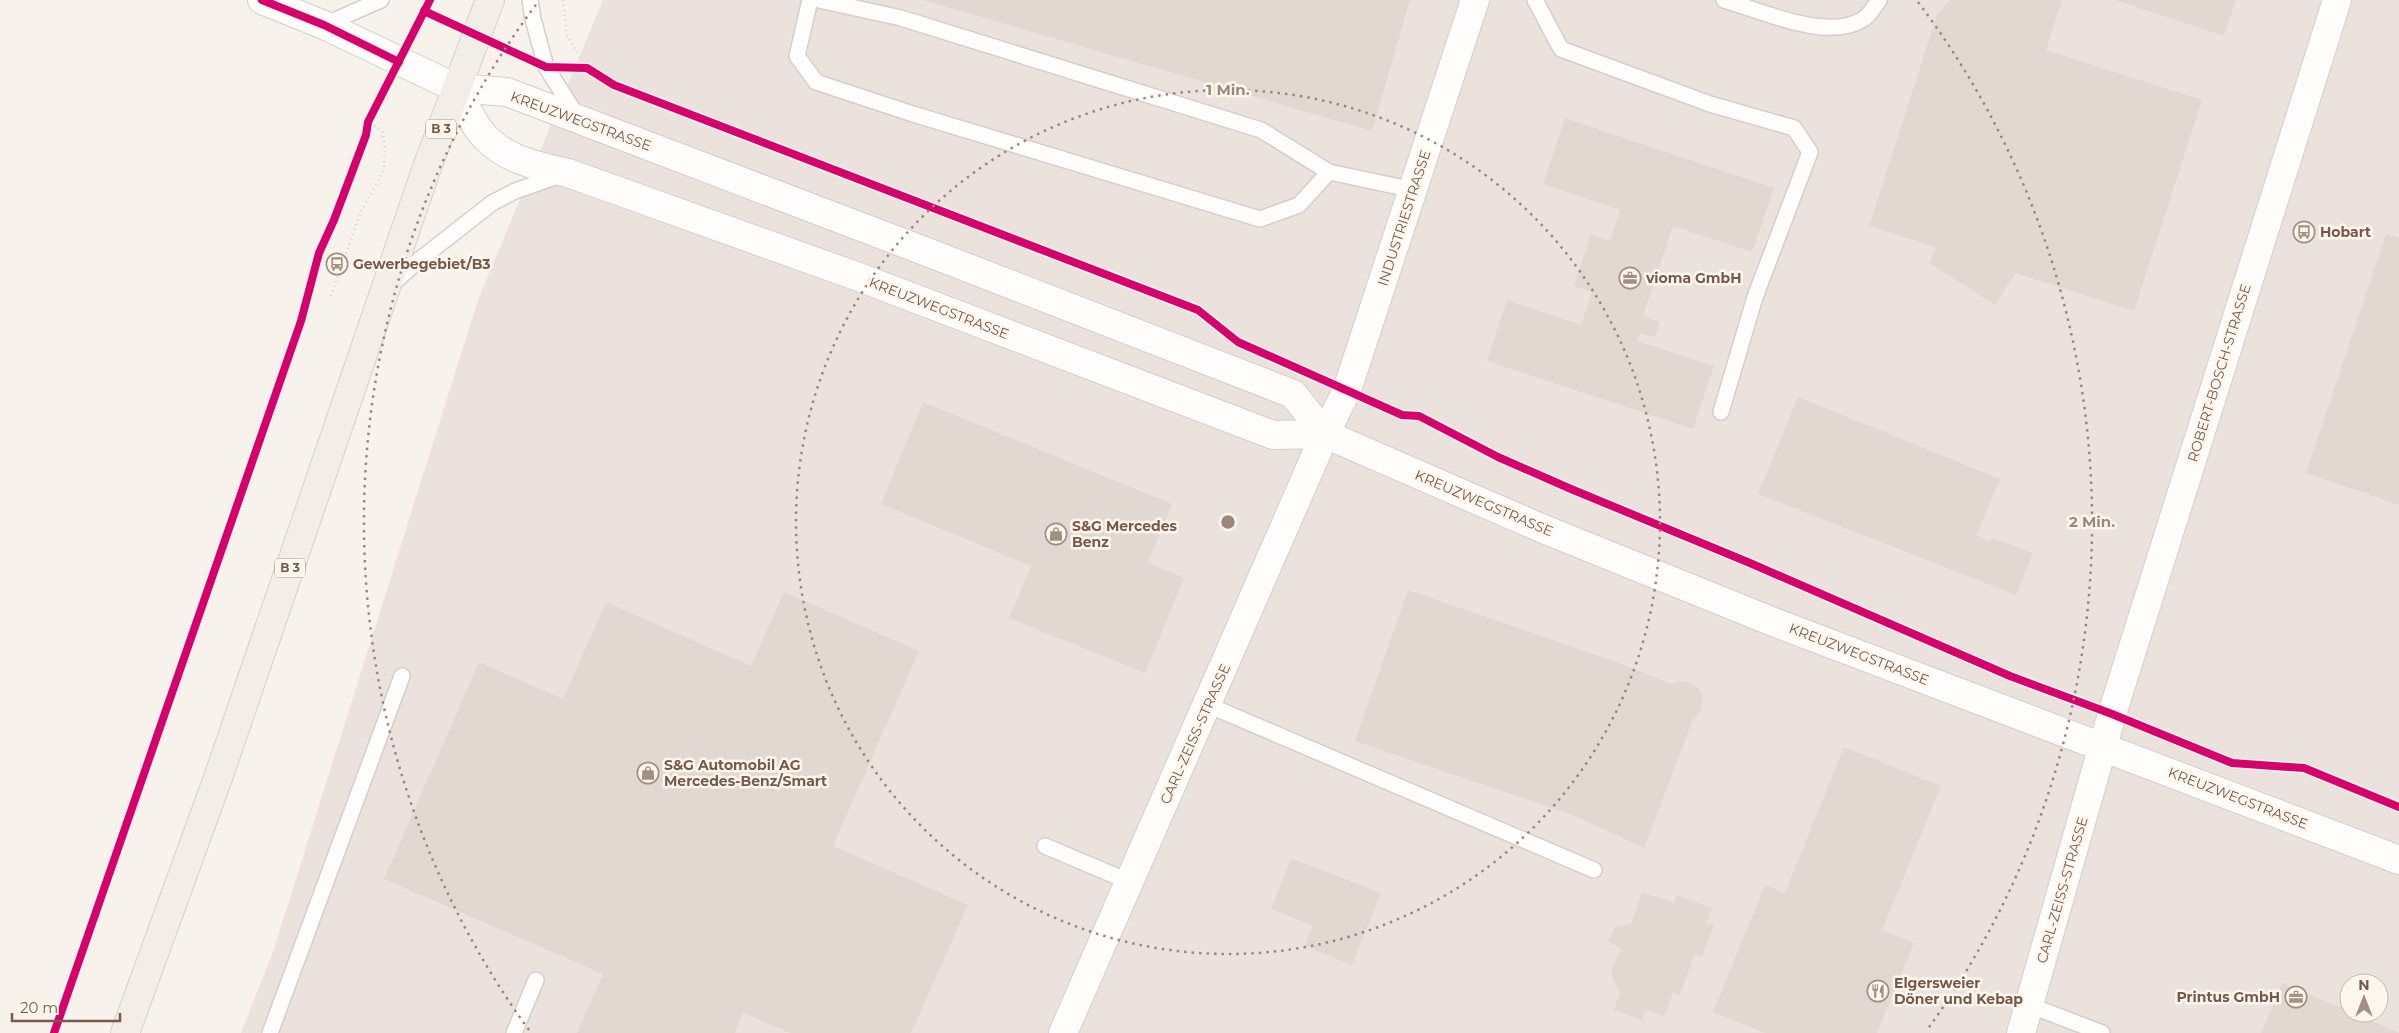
<svg xmlns="http://www.w3.org/2000/svg" width="2399" height="1033" viewBox="0 0 2399 1033" font-family="Montserrat,sans-serif">
  <style>
    .industrial { fill: #ebe2dd; fill-rule: evenodd }
    .building { fill: #e2d8d1 }
    .lines { fill: none; stroke-linecap: round; stroke-linejoin: round }
    .service-casing { stroke: #d6cec8; stroke-width: 18 }
    .minor-casing { stroke: #d6cec8; stroke-width: 30 }
    .primary-casing { stroke: #d9cfca; stroke-width: 30 }
    .path { stroke: #dad2cf; stroke-width: 3; stroke-dasharray: 1 4; stroke-linecap: butt }
    .service { stroke: #fefdfc; stroke-width: 15 }
    .minor { stroke: #fefdfc; stroke-width: 28 }
    .primary { stroke: #f2ede6; stroke-width: 28 }
    .cycleway-casing { stroke: #fff7ee; stroke-width: 11 }
    .cycleway { stroke: #d6006c; stroke-width: 8 }
    .ring { fill: none; stroke: #9d877b; stroke-width: 2.5; stroke-dasharray: 2.5 5 }
    .labels { text-anchor: middle; stroke-width: 5; stroke-linejoin: round; paint-order: stroke }
    .shield { fill: #fff7ee; stroke: #a0887c; stroke-width: 1 }
    .shield-label { font-size: 12px; font-weight: bold; fill: #77594b }
    .street-label { font-size: 14px; fill: #77594b; stroke: #fff7ee }
    .poi-label { font-size: 14px; font-weight: bold; fill: #77594b; stroke: #fff7ee; text-anchor: start }
    .centre { fill: #9d877b; stroke: #fff7ee; stroke-width: 2.5 }
    .ring-label { font-size: 15px; text-anchor: middle; font-weight: bold; fill: #9d877b; stroke: #fff7ee; stroke-width: 5; stroke-linejoin: round; paint-order: stroke }
  </style>
  <rect width="100%" height="100%" fill="#f7f2ec"/>
  <path class="industrial" d="M603 0H2399V1033H241L273 952 478 300ZM2349 983H2379V1013H2349Z"/>
  <g class="building">
    <path d="M923 0H1410L1372 131Z"/>
    <path d="M1950 0H2062L2046 50 2202 100 2134 311 2015 273 1995 305 1929 263 1936 247 1869 226 1937 15Z"/>
    <path d="M2115 0H2236L2224 36Z"/>
    <path d="M1565 118 1774 188 1752 252 1673 226 1643 316 1660 322 1655 337 1640 333 1637 341 1714 366 1693 429 1487 361 1507 300 1581 325 1592 292 1574 286 1591 234 1610 241 1620 210 1543 184Z"/>
    <path d="M2386 234 2399 238V505L2306 473Z"/>
    <path d="M1798 397 2000 479 1976 535 1989 541 1993 538 2033 553 2016 595 1758 494Z"/>
    <path d="M923 402 1172 504 1148 563 1184 578 1145 673 1009 618 1031 566 881 504Z"/>
    <path d="M1408 590 1622 664 1671 684 1680 681 1688 682 1696 686 1703 694 1700 712 1693 720 1644 848 1570 814 1355 741Z"/>
    <path d="M784 592 919 651 833 846 968 905 911 1033H790L743 1013 735 1033H577L603 974 384 879 479 662 563 699 606 602 751 666Z"/>
    <path d="M1844 747 1941 786 1882 930 1914 943 1877 1033H1765L1713 1012 1765 885 1785 893Z"/>
    <path d="M1291 858 1381 893 1352 965 1305 946 1313 926 1271 909Z"/>
    <path d="M1642 892 1674 903 1676 895 1712 908 1706 923 1714 925 1702 957 1695 954 1680 995 1673 992 1664 1016 1646 1010 1642 1020 1614 1010 1620 992 1613 980 1611 969 1622 949 1608 941 1616 926 1631 924Z"/>
    <path d="M2282 983 2349 1011V1013H2354L2399 1033H2261Z"/>
  </g>
  <g class="lines">
    <g class="service-casing">
      <g id="service">
        <path d="M530 0 533 19 546 67 577 116"/>
        <path d="M810 0 797 56 816 82 913 114 1260 219 1299 205 1329 172"/>
        <path d="M819 0 901 18 1261 130 1329 172 1414 190"/>
        <path d="M1535 0 1561 49 1710 104 1794 128 1810 152 1755 297 1721 412"/>
        <path d="M1724 0C1762 11 1830 43 1865 18 1870 14 1875 6 1879 0"/>
        <path d="M324 25 381 0"/>
        <path d="M391 285 418 261 492 203 515 191 561 175"/>
        <path d="M1208 705 1594 870"/>
        <path d="M1045 846 1130 882"/>
        <path d="M2029 1005 2102 1033"/>
        <path d="M270 1033 402 676"/>
        <path d="M514 1033 536 980"/>
      </g>
    </g>
    <g class="minor-casing">
      <g id="minor">
        <path d="M262 0 324 25 456 88 507 92 927 252 1293 394 1325 434"/>
        <path d="M456 88C464 102 474 127 486 138 507 160 540 167 568 173L856 276 1273 435 1325 434 1541 528 1771 621 2399 860"/>
        <path d="M1063 1033 1325 434 1347 390 1475 0"/>
        <path d="M2021 1033 2112 714 2337 0"/>
      </g>
    </g>
    <g class="primary-casing">
      <path id="primary" d="M125 1033 218 778 426 170 490 0"/>
    </g>
    <g class="path">
      <path d="M563 0 567 35 587 68"/>
      <path d="M413 33 430 0"/>
      <path d="M366 135 368 122 384 90"/>
      <path d="M331 296 361 211 384 170 385 147 382 130 368 122"/>
    </g>
    <use href="#service" class="service"/>
    <use href="#minor" class="minor"/>
    <use href="#primary" class="primary"/>
    <g class="cycleway-casing">
      <g id="cycleway">
        <path d="M262 0 324 25 399 62"/>
        <path d="M424 11 546 67 587 68 614 85 1198 310 1238 342 1402 415 1419 416 1498 457 1571 489 1750 563 2010 676 2112 714 2232 763 2304 768 2399 807"/>
        <path d="M54 1033 301 321 319 253 334 220 366 135 368 122 430 0"/>
      </g>
    </g>
    <use href="#cycleway" class="cycleway"/>
  </g>
  <g class="ring">
    <circle cx="1228" cy="522" r="432"/>
    <path d="M529 1030A864 864 0 0 1 538 2M1918 2A864 864 0 0 1 1927 1030"/>
  </g>
  <defs>
    <g id="bus-ring" transform="scale(1.125)"><circle r="9.5" fill="#fff7ee" stroke="#a48f83" stroke-width="1.5"/><path d="M-5-6H5V4H4V6H2V4H-2V6H-4V4H-5ZM-3.5-4V0h7V-4ZM-3.5 1.2v1.5H-2V1.2ZM2 1.2v1.5H3.5V1.2Z" fill="#a48f83"/></g>
    <g id="office-ring" transform="scale(1.125)"><circle r="9.5" fill="#fff7ee" stroke="#a48f83" stroke-width="1.5"/><path d="M-6-3h4V-5.5h4V-3h4V5H-6ZM-1-4.5V-3h2v-1.5ZM-6 0V1H6V0Z" fill="#a48f83"/></g>
    <g id="shop-ring" transform="scale(1.125)"><circle r="9.5" fill="#fff7ee" stroke="#a48f83" stroke-width="1.5"/><path d="M-5-2.5h2.3a2.7 3.5 0 0 1 5.4 0H5L5.5 6h-11ZM-1.5-2.5h3a1.5 2.3 0 0 0-3 0Z" fill="#a48f83"/></g>
    <g id="restaurant-ring" transform="scale(1.125)"><circle r="9.5" fill="#fff7ee" stroke="#a48f83" stroke-width="1.5"/><path d="M-5-6h1v4h1v-4h1v4h1v-4h1v5L-1.5 .5V6h-2V.5L-5-1ZM5-6V6H3V1.5H1.5Q1.5-4 5-6Z" fill="#a48f83"/></g>
  </defs>
  <g fill-rule="evenodd">
    <use href="#bus-ring" x="2304" y="232"/>
    <use href="#bus-ring" x="337" y="264"/>
    <use href="#office-ring" x="1630" y="278"/>
    <use href="#shop-ring" x="1056" y="534"/>
    <use href="#shop-ring" x="648" y="773"/>
    <use href="#restaurant-ring" x="1878" y="991"/>
    <use href="#office-ring" x="2296" y="997"/>
  </g>
  <g class="labels">
    <g class="shield">
      <rect x="426" y="119.5" width="30" height="19" rx="4"/>
      <rect x="275" y="558.5" width="30" height="19" rx="4"/>
    </g>
    <g class="shield-label">
      <text x="441" y="133">B 3</text>
      <text x="290" y="572">B 3</text>
    </g>
    <g class="street-label">
      <text transform="translate(581 121) rotate(20)" y="5">KREUZWEGSTRASSE</text>
      <text transform="translate(1404 218) rotate(-72)" y="5">INDUSTRIESTRASSE</text>
      <text transform="translate(939 308) rotate(21)" y="5">KREUZWEGSTRASSE</text>
      <text transform="translate(2219 373) rotate(-73)" y="5">ROBERT-BOSCH-STRASSE</text>
      <text transform="translate(1484 503) rotate(23)" y="5">KREUZWEGSTRASSE</text>
      <text transform="translate(1859 654) rotate(21)" y="5">KREUZWEGSTRASSE</text>
      <text transform="translate(1195 734) rotate(-66)" y="5">CARL-ZEISS-STRASSE</text>
      <text transform="translate(2238 798) rotate(21)" y="5">KREUZWEGSTRASSE</text>
      <text transform="translate(2062 890) rotate(-74)" y="5">CARL-ZEISS-STRASSE</text>
    </g>
    <g class="poi-label">
      <text x="2320" y="237">Hobart</text>
      <text x="353" y="269">Gewerbegebiet/B3</text>
      <text x="1646" y="283">vioma GmbH</text>
      <text x="1072" y="531">S&amp;G Mercedes<tspan x="1072" dy="16">Benz</tspan></text>
      <text x="664" y="770">S&amp;G Automobil AG<tspan x="664" dy="16">Mercedes-Benz/Smart</tspan></text>
      <text x="1894" y="988">Elgersweier<tspan x="1894" dy="16">Döner und Kebap</tspan></text>
      <text x="2280" y="1002" text-anchor="end">Printus GmbH</text>
    </g>
  </g>
  <circle cx="1228" cy="522" r="8" class="centre"/>
  <g class="ring-label">
    <text x="1228" y="95">1 Min.</text>
    <text x="2092" y="527">2 Min.</text>
  </g>
  <g transform="translate(2364 998)"><circle r="24" fill="#fff7ee" stroke="#c9b8ad"/>
  <path d="M0-4L9 19L0 12L-9 19Z" fill="#a48f83"/>
  <text y="-8" font-size="14" font-weight="bold" text-anchor="middle" fill="#77594b">N</text>
  </g>
  <path d="M12 1013v8h108v-8" fill="none" stroke="#77594b" stroke-width="2.5"/>
  <text x="20" y="1013" font-size="15" fill="#77594b" stroke="#fff7ee" stroke-width="4" paint-order="stroke">20 m</text>
</svg>
